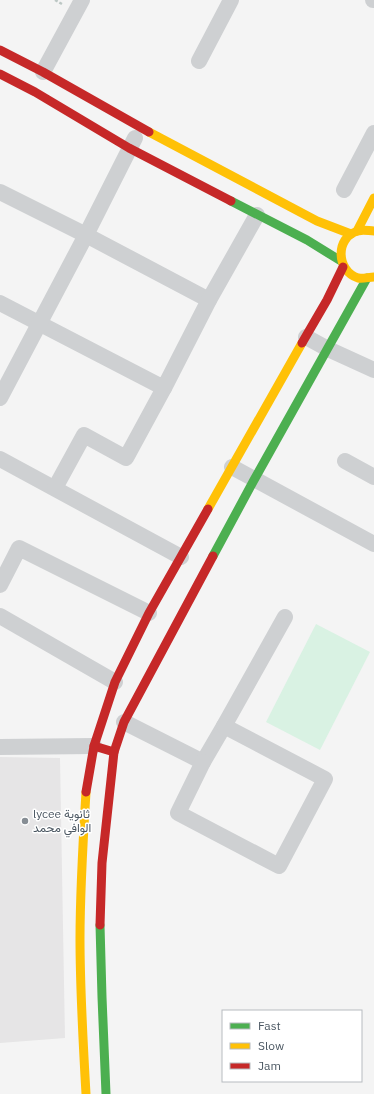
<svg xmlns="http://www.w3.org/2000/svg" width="374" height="1094" viewBox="0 0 374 1094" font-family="'IBM Plex Sans',Vazirmatn,sans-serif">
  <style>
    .education { fill: #e6e5e6 }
    .green { fill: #d9f2e3 }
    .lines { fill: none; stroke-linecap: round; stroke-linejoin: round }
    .path { stroke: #bcc7c4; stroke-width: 2.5; stroke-dasharray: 3 2; stroke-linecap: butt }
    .street { stroke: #ced0d2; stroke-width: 16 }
    .fast { stroke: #4caf50; stroke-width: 9 }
    .slow { stroke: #ffc107; stroke-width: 9 }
    .jam { stroke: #c62828; stroke-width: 9 }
    .poi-dot { fill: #868d94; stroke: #fff; stroke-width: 1.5 }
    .labels { text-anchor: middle; stroke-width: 3; stroke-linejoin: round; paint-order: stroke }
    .poi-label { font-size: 12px; fill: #4a5661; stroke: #fff; text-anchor: start }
  </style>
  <rect width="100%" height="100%" fill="#f4f4f4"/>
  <path class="education" d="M0 757 60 758 65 1038 0 1043Z"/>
  <path class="green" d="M316 624 370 652 320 750 266 722Z"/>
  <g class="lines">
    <path class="path" d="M55 0 62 4"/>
    <g class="street">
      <path d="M373 0H374"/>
      <path d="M199 61 231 0"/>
      <path d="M43 72 82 0"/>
      <path d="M344 190 374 133"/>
      <path d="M0 192 86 235 209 300"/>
      <path d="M0 303 164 388 209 300 257 215"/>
      <path d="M306 337 328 349 374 370"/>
      <path d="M0 398 86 235 135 138"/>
      <path d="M0 459 181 557"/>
      <path d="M345 461 374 477"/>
      <path d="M232 467 374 544"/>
      <path d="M55 488 84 435 126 458 164 388"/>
      <path d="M0 585 19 548 149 613"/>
      <path d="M0 616 115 682"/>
      <path d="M124 722 203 762 224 726 285 617"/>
      <path d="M0 747 94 746"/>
      <path d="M203 762 178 813 279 866 325 779 224 726"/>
    </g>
    <g class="fast">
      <path d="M231 201 307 240 341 261"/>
      <path d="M213 556 254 480 367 278"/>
      <path d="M100 925 102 997 106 1094"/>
    </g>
    <g class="slow">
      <path d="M149 132 317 221 351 234"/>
      <path d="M357 231 374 198"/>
      <path d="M374 231C369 231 363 229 358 231 335 237 336 271 358 278 363 279 369 277 374 277"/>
      <path d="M208 509 302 343"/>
      <path d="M86 792C83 841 80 890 80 939 80 990 83 1042 86 1094"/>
    </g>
    <g class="jam">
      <path d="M0 50 43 72 149 132"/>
      <path d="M0 74 35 92 129 148 231 201"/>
      <path d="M302 343 327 300 343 267"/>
      <path d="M94 746 114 752 124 722 213 556"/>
      <path d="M86 792 94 746 115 682 149 613 208 509"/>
      <path d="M100 925 102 863 114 752"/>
    </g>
  </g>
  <circle class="poi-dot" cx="25" cy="821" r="4"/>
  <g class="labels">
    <g class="poi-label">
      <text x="33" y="818">lycee ثانوية<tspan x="33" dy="14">الوافي محمد</tspan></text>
    </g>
  </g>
  <rect x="222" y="1010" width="140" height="72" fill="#ffffff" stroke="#b7bbc0"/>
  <rect x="230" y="1023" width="20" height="6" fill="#4caf50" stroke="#b7bbc0"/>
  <text x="258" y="1030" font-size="12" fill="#4a5661">Fast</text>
  <rect x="230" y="1043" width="20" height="6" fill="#ffc107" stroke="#b7bbc0"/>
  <text x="258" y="1050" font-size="12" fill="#4a5661">Slow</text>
  <rect x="230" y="1063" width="20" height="6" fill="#c62828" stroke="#b7bbc0"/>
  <text x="258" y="1070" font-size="12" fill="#4a5661">Jam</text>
</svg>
